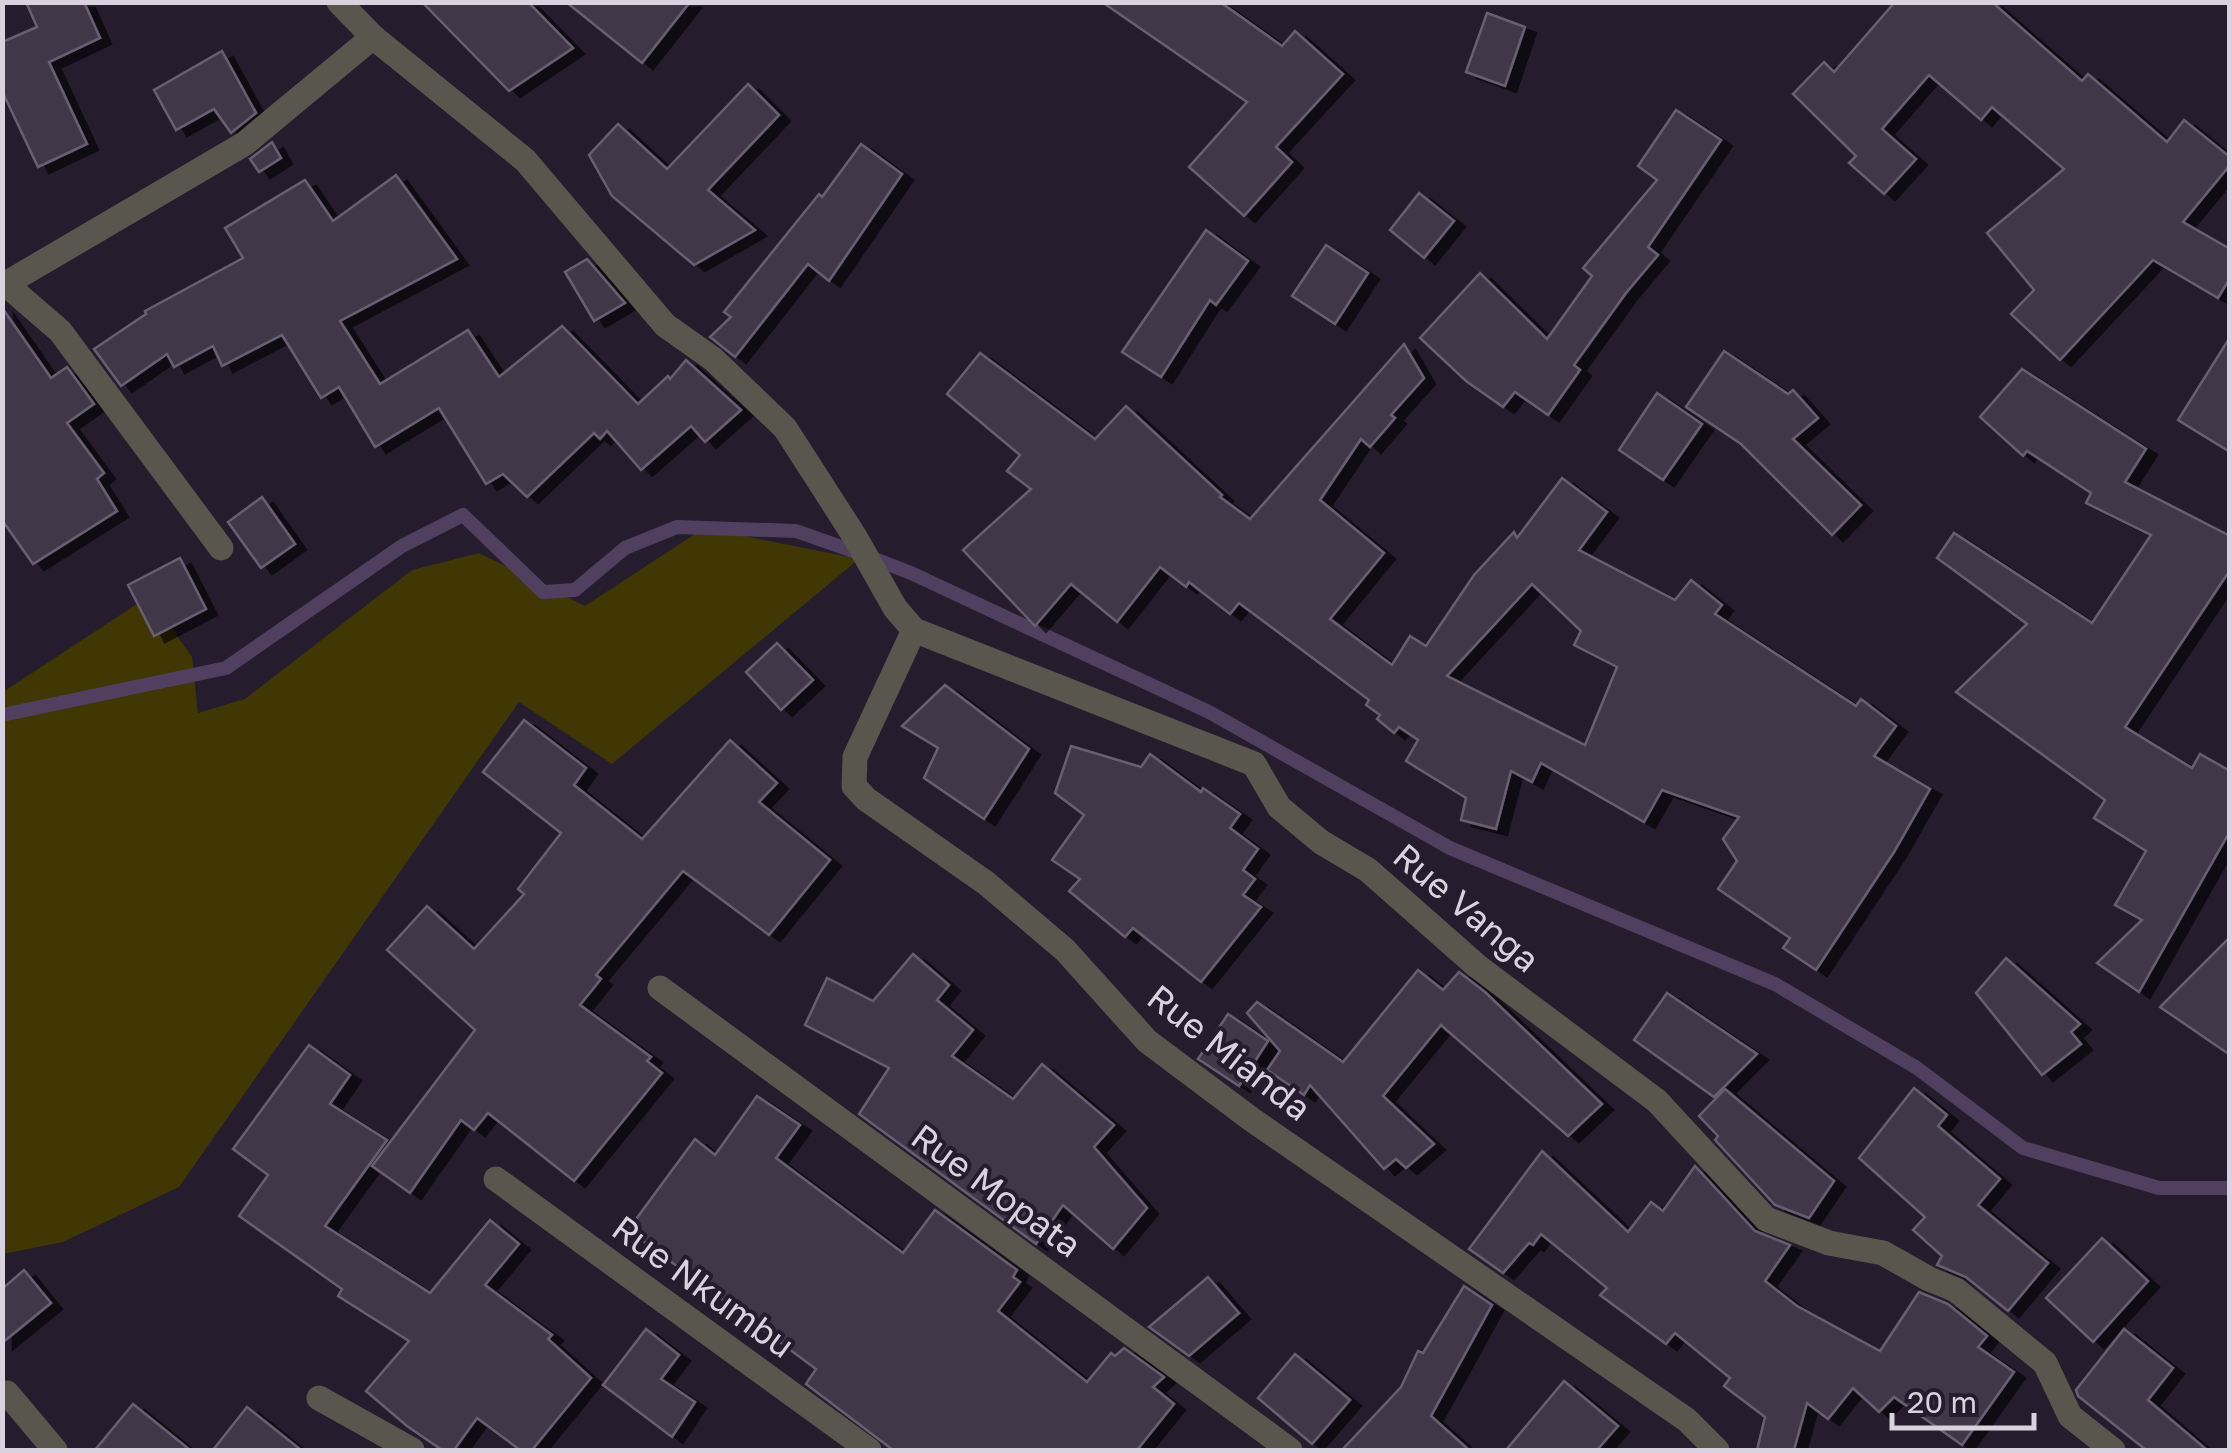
<svg xmlns="http://www.w3.org/2000/svg" width="2232" height="1453" viewBox="0 0 2232 1453" font-family="'Golos Text',sans-serif">
  <style>
    .green { fill: #403705 }
    .lines { fill: none; stroke-linecap: round; stroke-linejoin: round }
    .stream { stroke: #503f5f; stroke-width: 14 }
    .building { fill: #41384a; stroke: #685f72; stroke-width: 2.5; fill-rule: evenodd; filter: url(#shadow) }
    .minor { stroke: #58564d; stroke-width: 25 }
    .labels { text-anchor: middle; stroke-width: 8; stroke-linejoin: round; paint-order: stroke }
    .street-label { font-size: 35px; fill: #d8d3de; stroke: #251c2d }
  </style>
  <defs>
    <filter id="shadow"><feDropShadow dx="11" dy="6" stdDeviation="0" flood-color="#0009"/></filter>
  </defs>
  <rect width="100%" height="100%" fill="#251c2d"/>
  <path class="green" d="M704 528 859 559 612 764 519 702 179 1187 63 1242 3 1254V692L149 596 192 657 198 713 245 699 412 570 479 553 585 606Z"/>
  <g class="lines">
    <path class="stream" d="M2 715 226 668 402 546 463 515 543 592 575 590 625 548 677 527 796 531 867 556 911 573 1209 712 1450 848 1775 984 1917 1068 2023 1148 2159 1188H2230"/>
  </g>
  <g class="building">
    <path d="M26 2H84L100 38 49 62 87 144 38 167 2 91V42L37 27Z"/>
    <path d="M422 2H528L573 48 509 91Z"/>
    <path d="M566 2H690L642 63Z"/>
    <path d="M1102 2H1220L1282 46 1295 31 1343 74 1276 147 1292 162 1244 216 1189 167 1247 102Z"/>
    <path d="M1895 2H1992L2082 81 2088 74 2167 142 2184 120 2230 157V165L2183 222 2230 249V278L2218 298 2153 260 2060 360 2011 314 2034 290 1987 233 2064 169 1992 107 1981 120 1929 75 1882 129 1916 159 1884 194 1849 163 1856 156 1793 94 1824 62 1834 72Z"/>
    <path d="M1487 13 1525 27 1505 86 1466 72Z"/>
    <path d="M222 51 256 113 231 133 214 109 176 130 154 90Z"/>
    <path d="M748 84 779 115 708 190 755 230 694 265 612 196 589 155 618 124 667 169Z"/>
    <path d="M1676 110 1721 140 1648 247 1658 255 1626 293 1574 365 1580 370 1548 415 1515 392 1503 407 1466 381 1420 338 1480 273 1547 339 1592 276 1583 268 1657 180 1638 166Z"/>
    <path d="M272 142 281 158 259 172 250 159Z"/>
    <path d="M861 144 902 174 829 281 808 264 735 357 710 337 731 317 724 312 819 194 822 197Z"/>
    <path d="M396 175 457 259 340 321 380 384 468 330 499 377 562 326 638 404 668 376 670 379 686 360 741 410 705 442 691 426 641 470 607 431 600 439 594 433 527 497 503 474 486 484 439 408 375 447 339 387 321 398 282 335 222 366 213 346 174 367 167 354 121 386 94 349 146 314 145 311 243 258 225 228 305 180 333 221Z"/>
    <path d="M1419 193 1454 221 1424 258 1390 230Z"/>
    <path d="M1206 230 1248 261 1216 305 1210 300 1161 377 1122 352Z"/>
    <path d="M1326 245 1368 273 1335 324 1292 296Z"/>
    <path d="M587 259 625 303 594 321 565 272Z"/>
    <path d="M3 309 51 378 67 367 94 404 67 423 104 473 97 479 117 511 33 564 2 520Z"/>
    <path d="M2230 337V452L2178 420Z"/>
    <path d="M1404 344 1424 378 1391 415 1395 418 1370 447 1361 439 1320 500 1384 553 1330 619 1392 665 1410 636 1426 646 1474 575 1514 532 1517 538 1562 478 1607 512 1579 550 1675 600 1691 580 1722 605 1715 614 1856 706 1861 699 1896 726 1874 756 1930 789 1894 852 1816 970 1783 948 1790 938 1718 889 1737 861 1723 839 1739 817 1662 790 1644 822 1541 763 1532 782 1511 771 1496 829 1461 820 1466 798 1406 761 1418 740 1399 727 1394 733 1377 719 1380 715 1366 705 1369 700 1239 603 1230 614 1189 582 1186 587 1160 567 1117 622 1071 584 1035 626 963 550 1031 489 1007 471 1020 455 947 394 980 353 1095 439 1126 406 1222 495 1220 497 1250 519ZM1532 584 1581 631 1574 645 1617 667 1585 745 1447 676Z"/>
    <path d="M1724 351 1788 394 1793 390 1818 418 1793 439 1861 505 1832 535 1741 444 1686 407Z"/>
    <path d="M2022 369 2146 449 2125 482 2230 536V570L2125 727 2192 768 2200 754 2230 771V831L2139 992 2097 963 2142 920 2115 905 2146 851 2094 818 2105 800 1956 692 2027 624 1937 558 1954 533 2092 623 2151 535 2086 503 2091 493 2027 451 2023 456 1980 417Z"/>
    <path d="M1657 393 1702 424 1663 480 1619 450Z"/>
    <path d="M262 497 295 544 261 568 228 522Z"/>
    <path d="M180 558 206 609 154 636 128 585Z"/>
    <path d="M777 643 813 680 781 710 746 672Z"/>
    <path d="M945 685 1029 749 984 819 924 778 938 748 902 726Z"/>
    <path d="M524 720 586 768 574 785 642 839 730 740 777 783 759 802 830 860 769 935 683 871 596 975 601 979 580 1005 651 1057 647 1061 662 1073 574 1181 488 1113 474 1130 461 1120 410 1193 372 1166 475 1030 387 950 427 906 474 949 524 894 518 889 561 833 483 772Z"/>
    <path d="M1071 746 1141 767 1150 754 1201 792 1203 788 1240 814 1230 828 1258 849 1243 870 1255 879 1243 895 1261 907 1201 982 1133 928 1125 937 1069 891 1080 879 1052 860 1084 815 1055 793Z"/>
    <path d="M2230 937V1055L2160 1007Z"/>
    <path d="M913 954 949 985 937 1000 973 1030 952 1056 1013 1099 1042 1064 1114 1125 1094 1147 1147 1208 1113 1249 1063 1205 1036 1244 859 1114 889 1068 805 1025 827 978 873 1001Z"/>
    <path d="M2006 958 2080 1024 2071 1032 2081 1044 2042 1075 1976 993Z"/>
    <path d="M1418 970 1443 990 1459 972 1485 992 1602 1104 1568 1136 1441 1025 1383 1096 1434 1144 1406 1168 1396 1159 1384 1169 1310 1085 1304 1095 1267 1070 1280 1051 1247 1013 1257 1002 1343 1062Z"/>
    <path d="M1667 993 1757 1054 1714 1097 1634 1040Z"/>
    <path d="M1228 1014 1268 1041 1239 1086 1198 1059Z"/>
    <path d="M309 1045 350 1075 330 1104 387 1140 325 1226 430 1293 490 1220 519 1244 485 1285 552 1335 548 1339 591 1378 532 1450H520L477 1418 454 1450H442L407 1426 366 1391 409 1341 338 1296 342 1289 239 1216 268 1175 233 1149Z"/>
    <path d="M1914 1088 1947 1115 1938 1126 2000 1179 1978 1205 2048 1263 2008 1311 1966 1277 1937 1265 1942 1256 1913 1230 1925 1217 1859 1158Z"/>
    <path d="M1725 1089 1834 1181 1809 1218 1775 1205 1715 1140 1718 1136 1699 1116Z"/>
    <path d="M757 1096 800 1125 776 1158 903 1253 935 1210 1017 1270 1013 1277 1020 1282 998 1311 1087 1382 1111 1353 1115 1356 1124 1348 1164 1377 1153 1387 1174 1404 1137 1450H893L806 1384 816 1369 628 1230 695 1139 715 1155Z"/>
    <path d="M1542 1151 1628 1232 1651 1202 1663 1211 1695 1166 1755 1231 1790 1245 1765 1281 1797 1306 1880 1351 1919 1292 1948 1304 1987 1336 1978 1347 2014 1372 1962 1445 1894 1397 1879 1412 1853 1388 1828 1419 1807 1403 1794 1450H1757L1765 1417 1724 1386 1730 1378 1675 1333 1666 1344 1600 1295 1607 1288 1541 1234 1533 1245 1529 1243 1503 1273 1469 1249Z"/>
    <path d="M2102 1238 2148 1281 2093 1342 2046 1298Z"/>
    <path d="M24 1270 51 1303 2 1343V1289Z"/>
    <path d="M1208 1277 1239 1313 1189 1356 1149 1327Z"/>
    <path d="M1464 1286 1492 1305 1431 1416 1469 1450H1342L1401 1387 1418 1351 1423 1353Z"/>
    <path d="M646 1329 679 1355 661 1379 695 1402 672 1437 603 1385Z"/>
    <path d="M2124 1329 2173 1368 2148 1400 2207 1450H2146L2078 1396 2076 1390Z"/>
    <path d="M1295 1354 1350 1400 1312 1444 1258 1398Z"/>
    <path d="M1564 1381 1618 1426 1597 1450H1506Z"/>
    <path d="M133 1404 190 1450H95Z"/>
    <path d="M247 1407 301 1450H213Z"/>
  </g>
  <g class="lines">
    <g class="minor">
      <path d="M339 2 373 37 525 160 665 325 713 359 785 428 855 537 895 608 914 630 1254 764 1279 807 1321 842 1368 870 1477 966 1657 1101 1766 1219 1829 1243 1883 1253 1929 1279 1956 1290 2045 1363 2070 1416 2113 1450"/>
      <path d="M2 281 60 331 221 548"/>
      <path d="M2 286 244 144 373 37"/>
      <path d="M914 630 855 757 854 786 866 799 986 883 1065 950 1147 1041 1251 1119 1687 1420 1717 1450"/>
      <path d="M660 988 1290 1450"/>
      <path d="M496 1179 869 1450"/>
      <path d="M7 1393 55 1450"/>
      <path d="M319 1398 412 1450"/>
    </g>
  </g>
  <g class="labels">
    <g class="street-label">
      <text transform="translate(1466 908) rotate(40)" y="12">Rue Vanga</text>
      <text transform="translate(1229 1053) rotate(38)" y="12">Rue Mianda</text>
      <text transform="translate(996 1191) rotate(36)" y="12">Rue Mopata</text>
      <text transform="translate(703 1287) rotate(36)" y="12">Rue Nkumbu</text>
    </g>
  </g>
  <rect width="2232" height="1453" fill="none" stroke="#d8d3de" stroke-width="10"/>
  <path d="M1892 1413v15h142v-15" fill="none" stroke="#d8d3de" stroke-width="5"/>
  <text x="1907" y="1413" font-size="30" fill="#d8d3de" stroke="#251c2d" stroke-width="8" paint-order="stroke">20 m</text>
</svg>
